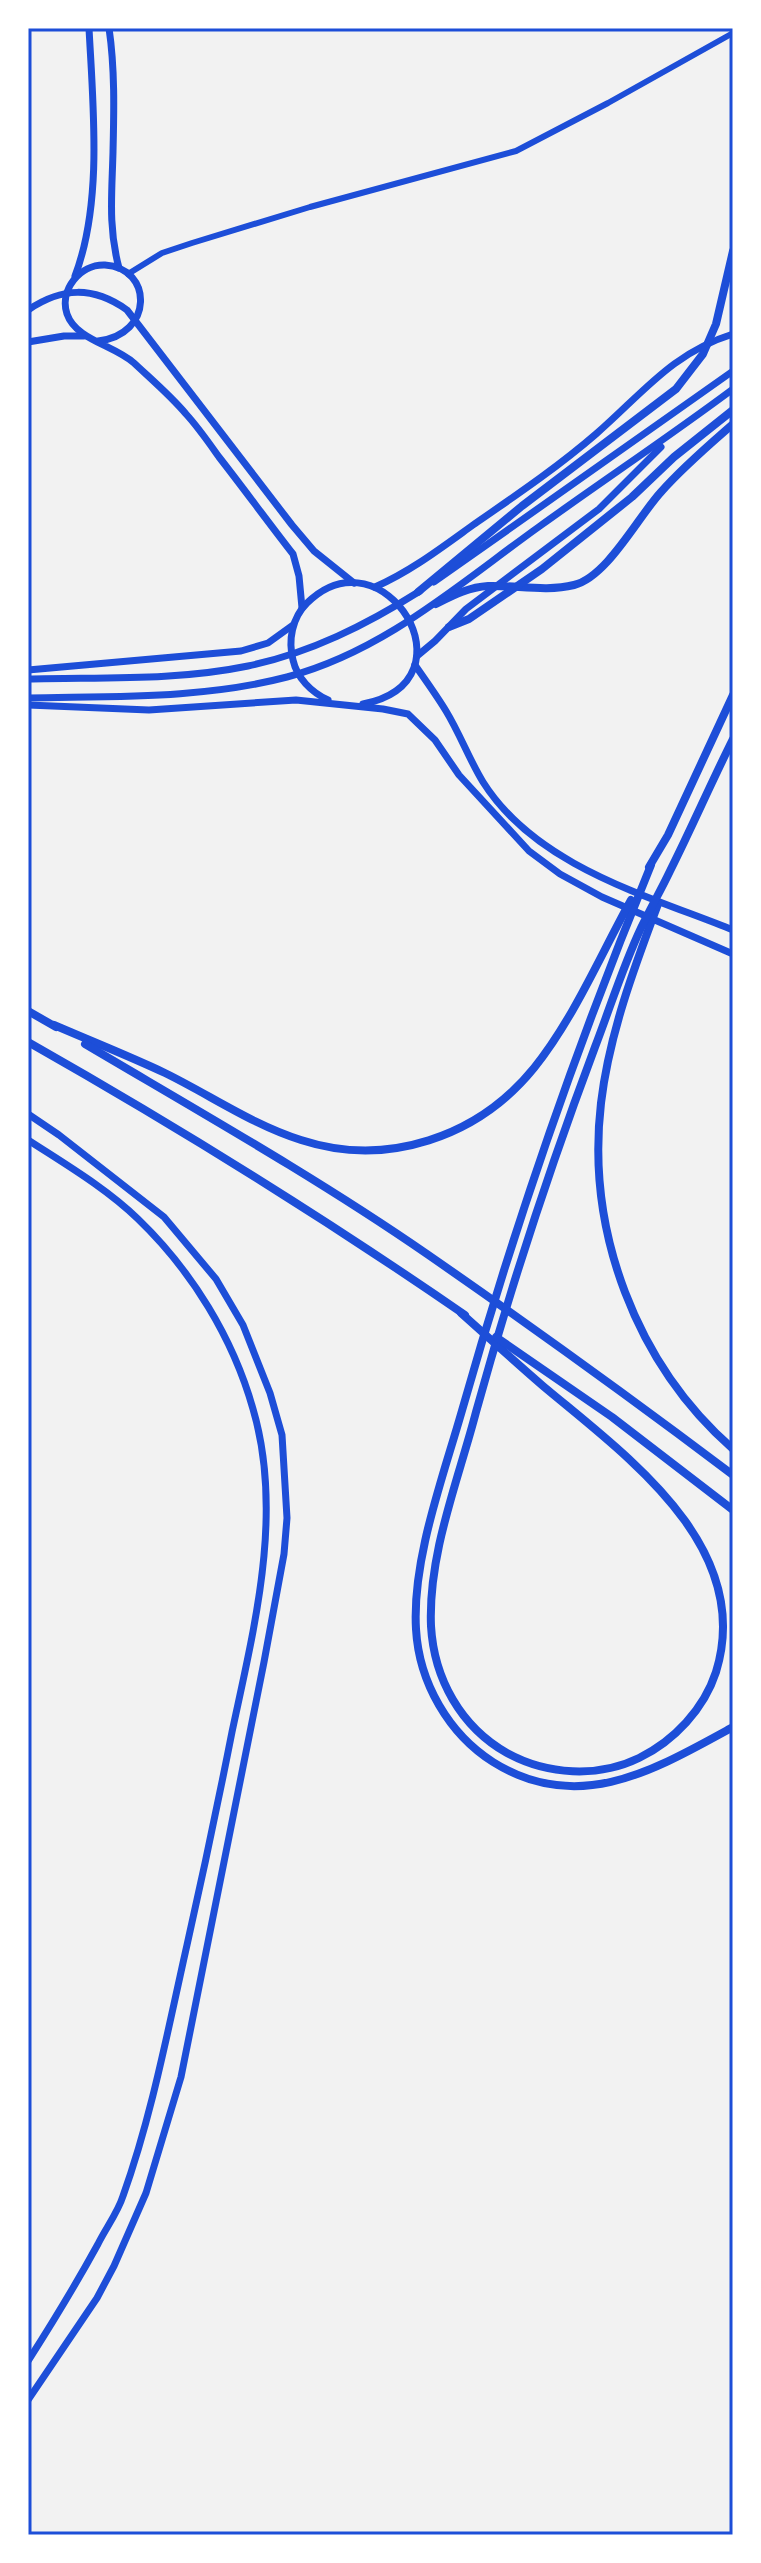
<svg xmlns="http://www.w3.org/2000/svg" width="761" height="2563" viewBox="0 0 761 2563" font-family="Signika,sans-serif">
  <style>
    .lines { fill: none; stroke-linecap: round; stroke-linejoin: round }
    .tertiary { stroke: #1d4ed8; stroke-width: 6 }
    .primary { stroke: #1d4ed8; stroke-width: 7 }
    .trunk { stroke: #1d4ed8; stroke-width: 7 }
    .motorway { stroke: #1d4ed8; stroke-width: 8 }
    .neatline { fill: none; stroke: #1d4ed8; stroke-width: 3 }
  </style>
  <rect width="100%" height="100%" fill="#f2f2f2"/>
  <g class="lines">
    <path class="tertiary" d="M128 274 162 253 192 243 310 207 516 151 608 103 733 33"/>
    <g class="primary">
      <path d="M109 28C115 69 114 111 113 152 112 193 108 227 119 268"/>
      <path d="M75 276C103 202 93 106 89 28"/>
      <path d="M28 310C62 287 93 286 127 310L292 525 314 551 354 583"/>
      <path d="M98 341C154 335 153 268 105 265 80 264 59 290 67 314 76 340 114 345 134 363 151 379 171 396 186 414 198 427 209 443 219 457 244 489 268 522 293 554L299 576 302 608"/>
      <path d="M28 342 64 336H84"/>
      <path d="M434 582 733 371"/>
      <path d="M375 587C411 571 441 548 473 525 515 496 558 467 596 434 643 393 672 353 733 334"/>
      <path d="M417 656 435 641 466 609 599 509 661 447"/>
      <path d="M415 665C426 681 437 696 446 711 460 734 469 759 483 782 536 866 646 895 733 930"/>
      <path d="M28 670 241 651 268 643 293 625"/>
      <path d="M28 679C101 677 176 681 248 666 310 653 366 625 420 591"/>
      <path d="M28 698C114 696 203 699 287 677 385 651 460 583 540 526 604 480 670 436 733 389"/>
      <path d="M328 700C311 692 297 678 293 660 288 640 292 618 307 603 383 528 479 681 363 704"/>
      <path d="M28 705 149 710 296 700 383 709 408 714 435 740 459 775 529 851 560 874 602 897 733 954"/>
    </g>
    <g class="trunk">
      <path d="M28 1114 59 1135 164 1217 216 1279 243 1325 270 1393 282 1435 287 1518 284 1554 264 1662 181 2077 146 2193 114 2266 97 2298 28 2400"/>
      <path d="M28 1140C65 1164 106 1188 138 1219 192 1271 233 1338 253 1409 284 1514 254 1628 232 1732 218 1803 203 1874 187 1945 168 2029 152 2115 123 2196 118 2212 106 2228 98 2244 76 2284 53 2322 28 2361"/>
    </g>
    <g class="motorway">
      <path d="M418 592 522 506 676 389 703 354 716 324 733 251"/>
      <path d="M436 604C452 596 469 587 488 586 516 585 546 592 574 585 607 577 638 517 661 492 683 467 709 445 733 424"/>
      <path d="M449 627 469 619 542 569 632 497 674 457 733 410"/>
      <path d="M651 865C577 1045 514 1227 461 1414 442 1480 412 1561 416 1629 419 1683 449 1734 493 1762 579 1816 656 1769 733 1727"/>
      <path d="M649 867 668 835 733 695"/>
      <path d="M658 904C634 968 609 1035 601 1103 586 1231 636 1364 733 1449"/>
      <path d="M28 1011 56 1027"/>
      <path d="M54 1025C91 1041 129 1056 165 1073 210 1095 253 1125 301 1140 387 1168 478 1137 534 1068 574 1018 600 956 631 900"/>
      <path d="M28 1042C178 1127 323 1217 465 1315"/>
      <path d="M85 1044C200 1112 317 1178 427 1254 531 1326 632 1399 733 1475"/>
      <path d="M461 1313C488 1337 515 1362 543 1386 625 1455 755 1546 716 1672 704 1709 674 1741 639 1758 598 1778 547 1775 507 1753 461 1727 434 1679 431 1626 428 1554 458 1481 476 1412 510 1289 550 1167 595 1047 610 1008 623 966 641 928 650 909 661 890 670 871 692 827 711 783 733 739"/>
      <path d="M496 1337 612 1417 733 1510"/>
    </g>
  </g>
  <rect width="761" height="2563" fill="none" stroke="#ffffff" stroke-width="60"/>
  <rect x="30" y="30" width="701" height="2503" class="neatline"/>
</svg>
